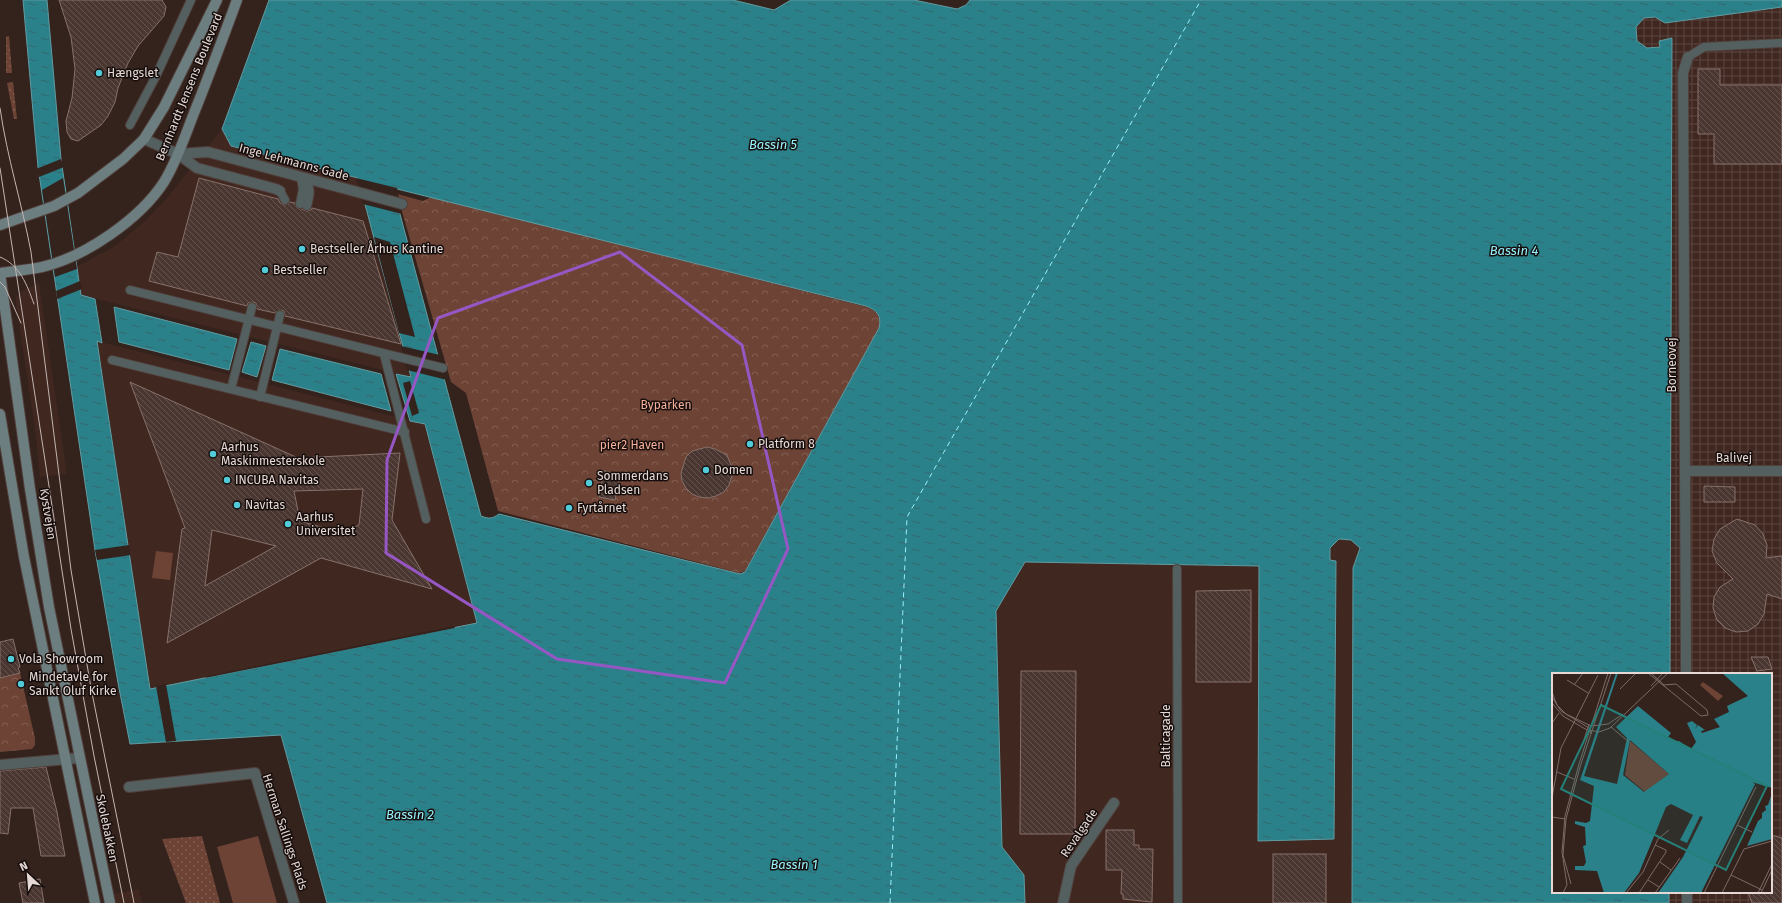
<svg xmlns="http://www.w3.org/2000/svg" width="1782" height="903" viewBox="0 0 1782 903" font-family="'Fira Sans',sans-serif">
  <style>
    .built { fill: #402720 }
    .industrial { fill: url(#industrial-grid) }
    .grass { fill: url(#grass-dots) }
    .forest { fill: url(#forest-crowns) }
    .pitch { fill: #6d4335 }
    .water { fill: url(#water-ripples); stroke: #629ba0; fill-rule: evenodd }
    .pier { fill: #34221d }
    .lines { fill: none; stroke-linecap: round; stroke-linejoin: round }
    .ferry { stroke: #96f2fe; stroke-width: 1; stroke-dasharray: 5 4; stroke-linecap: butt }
    .building { fill: url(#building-back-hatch); stroke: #87716a; fill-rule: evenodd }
    .lane-casing { stroke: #503f3a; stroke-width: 10 }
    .street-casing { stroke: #503f3a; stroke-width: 12 }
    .secondary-casing { stroke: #503f3a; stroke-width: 12 }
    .lane { stroke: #545f60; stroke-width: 8 }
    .street { stroke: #545f60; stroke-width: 10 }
    .secondary { stroke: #6d7e80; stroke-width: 10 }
    .tram { stroke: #c3b5b1; stroke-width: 1 }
    .marked { fill: none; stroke: #9657c4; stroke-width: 3; stroke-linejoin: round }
    .poi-dot { fill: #52cbd9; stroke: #160e0c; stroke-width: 1.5 }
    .labels { text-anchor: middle; stroke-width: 3; stroke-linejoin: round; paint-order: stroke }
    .poi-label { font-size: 12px; fill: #e6d9d5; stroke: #160e0c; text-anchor: start }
    .street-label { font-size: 12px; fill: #e6d9d5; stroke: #160e0c }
    .park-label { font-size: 12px; fill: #f6af99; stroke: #160e0c }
    .water-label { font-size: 13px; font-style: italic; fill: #96f2fe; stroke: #160e0c }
    .inset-river { fill: none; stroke: #2a818a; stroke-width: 2 }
    .inset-road { fill: none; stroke: #7b6b67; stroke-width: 1 }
    .view { fill: #248078; fill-opacity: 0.15; stroke: #248078; stroke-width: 2 }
    .inset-edge { fill: none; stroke: #e6d9d5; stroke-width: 2 }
  </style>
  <defs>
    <pattern id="industrial-grid" width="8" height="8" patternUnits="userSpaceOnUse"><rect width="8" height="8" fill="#402720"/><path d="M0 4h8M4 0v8" fill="none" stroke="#5c4640"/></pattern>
    <pattern id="grass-dots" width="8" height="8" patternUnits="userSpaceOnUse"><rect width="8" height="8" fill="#6d4335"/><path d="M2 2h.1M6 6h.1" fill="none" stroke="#825e51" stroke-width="1.8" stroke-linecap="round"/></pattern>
    <pattern id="forest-crowns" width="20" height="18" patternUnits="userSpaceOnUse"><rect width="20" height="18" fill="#6d4335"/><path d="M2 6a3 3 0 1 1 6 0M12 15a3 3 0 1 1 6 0" fill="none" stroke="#825e51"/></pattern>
    <pattern id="water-ripples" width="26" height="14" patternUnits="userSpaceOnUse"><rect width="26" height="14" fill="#2a818a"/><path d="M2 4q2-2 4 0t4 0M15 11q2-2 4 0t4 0" fill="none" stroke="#35676c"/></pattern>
    <pattern id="building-back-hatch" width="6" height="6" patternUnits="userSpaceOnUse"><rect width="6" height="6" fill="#4a3731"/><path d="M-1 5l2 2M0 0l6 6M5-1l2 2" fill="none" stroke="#64534e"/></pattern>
  </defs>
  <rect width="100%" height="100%" fill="#34221d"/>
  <g class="built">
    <path d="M222 129 231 146 358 178 411 377 81 295 76 267 115 246 146 220 166 199Z"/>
    <path d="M39 283 67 474 40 477 36 437 16 303V298L23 290Z"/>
    <path d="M97 341 424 424 477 623 150 690Z"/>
    <path d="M1339 539H1351L1360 548 1353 568 1352 903H1025L1024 875 1002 847 996 611 1024 562 1260 566 1258 841 1336 561 1330 560V548Z"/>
    <path d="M139 889 142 903H116L114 894Z"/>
  </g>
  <path class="industrial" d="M1782 7V903H1669V892H1771V674H1670L1672 38 1660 47 1647 48 1637 41 1636 28 1644 18 1655 17 1665 23Z"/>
  <g class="grass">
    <path d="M9 36 12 73H6V37Z"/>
    <path d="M13 82 17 119H14L7 83Z"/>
    <path d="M202 836 220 903H186L162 839Z"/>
  </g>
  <g class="forest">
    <path d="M397 194 423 201 431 197 863 306C875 309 882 315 879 328L745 571 739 573 498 511 466 393 451 382Z"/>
    <path d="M20 673 35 738V745L32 749 0 752V678Z"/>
  </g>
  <g class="pitch">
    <path d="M156 551 173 553 170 580 152 578Z"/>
    <path d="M258 836 277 903H233L217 847Z"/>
  </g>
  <g class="water">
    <path d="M23 0H47L61 159 81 295 95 299 102 343 97 341 102 375 150 689 477 623 425 424 410 421 396 374 411 377 358 178 231 146 222 129 269 0H733L774 10 791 0H914L957 9 966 5 970 0H1782V7L1665 23 1655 17 1644 18 1636 27 1637 41 1647 48 1660 47 1659 41 1672 38 1670 674H1553V892H1669V903H1352L1353 568 1360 548 1351 540 1339 539 1330 548V560L1336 561 1334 839 1258 841 1259 566 1025 562 996 611 1002 847 1024 875 1025 903H327L281 735 130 744 118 683 95 550 38 167ZM393 188 866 306C877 310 882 316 879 328L745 572 740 574 499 514C492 519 489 519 481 516Z"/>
    <path d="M114 307 237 339 229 370 119 342Z"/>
    <path d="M251 342 266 346 257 377 242 372Z"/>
    <path d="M280 349 381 374 391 411 272 380Z"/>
  </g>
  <g class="pier">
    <path d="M61 159 64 167 39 177 36 169Z"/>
    <path d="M63 178 77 269 55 277 42 190Z"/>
    <path d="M356 178 397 188 402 214 363 204Z"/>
    <path d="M374 237 390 242 415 337 399 333Z"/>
    <path d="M80 281 82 289 57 299 56 291Z"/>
    <path d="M401 346 440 355 447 380 407 370Z"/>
    <path d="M410 381 419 413 412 416 403 383Z"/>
    <path d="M129 545 131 555 97 560 95 550Z"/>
    <path d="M454 626 455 628 205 678 208 676Z"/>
    <path d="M166 684 176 741 166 742 156 686Z"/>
  </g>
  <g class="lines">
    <path class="ferry" d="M890 903 907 517 1201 0"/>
  </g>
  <g class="building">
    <path d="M59 0H162L166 7 164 16 138 46 128 63 118 88 115 102 108 116 101 125 78 141 71 139 67 132 66 121 72 98 75 69 71 37Z"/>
    <path d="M1698 69H1720V85H1782V164H1714V134H1698Z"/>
    <path d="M199 178 278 199 280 203 285 205 290 202 295 203 297 208 302 209 306 211 311 210 312 208 363 221 401 344 285 316 284 311 281 310 275 313 257 309 256 303 253 302 248 303 247 306 149 281 157 252 178 257Z"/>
    <path d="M130 382 298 458 400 453 392 520 432 589 321 558 167 643 182 529 185 528ZM363 489 359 525 342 533 300 521 294 491ZM212 530 276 546 205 586Z"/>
    <path d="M707 447 715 449 727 455 732 468V476L729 485 724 492 716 496 708 498 699 497 692 494 686 488 682 481 681 473 686 457 692 451Z"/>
    <path d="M604 471 620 475 615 500 599 497Z"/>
    <path d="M1704 486 1735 487V502H1704Z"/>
    <path d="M1737 519 1755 525 1763 534 1767 545 1766 558 1782 556V599L1767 594 1764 614 1758 624 1748 631 1736 632 1725 628 1717 620 1713 608 1714 597 1720 587 1733 579 1717 563 1712 551 1714 539 1720 529Z"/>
    <path d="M1251 590V682H1196V591Z"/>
    <path d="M13 639 20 667 18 668 20 673 0 678V642Z"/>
    <path d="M1751 657H1768L1772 669 1757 671Z"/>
    <path d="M1021 671H1076L1075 834H1020Z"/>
    <path d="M46 767 57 812 65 856H41L33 808H11L8 834 0 833V771Z"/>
    <path d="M1106 830H1134V845H1139V849H1153L1152 902 1123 899V894H1121L1122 870H1106Z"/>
    <path d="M1771 835 1782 838V903H1752L1748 892H1771Z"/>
    <rect x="1273" y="854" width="53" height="49"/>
    <path d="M40 879 44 903H23L19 883Z"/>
  </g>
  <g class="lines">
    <g class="lane-casing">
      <g id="lane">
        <path d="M1688 57 1704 47 1782 43"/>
        <path d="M130 125 156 76 191 0"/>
        <path d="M301 178C313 185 310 195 307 206"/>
        <path d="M280 191 285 200"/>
        <path d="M300 204 303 189 301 178"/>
        <path d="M130 290 443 368"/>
        <path d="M384 354 426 519"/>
        <path d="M112 360 405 432"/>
        <path d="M231 389 252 307"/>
        <path d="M260 397 280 315"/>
        <path d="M1177 569 1178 903"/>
      </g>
    </g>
    <g class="street-casing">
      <g id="street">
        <path d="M144 139 178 154 197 168 276 189 280 191"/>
        <path d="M178 154 208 152 402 204"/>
        <path d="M1685 471H1782"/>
        <path d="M1686 674 1683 73 1688 57"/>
        <path d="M0 765 79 758"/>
        <path d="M129 787 255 773 294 903"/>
        <path d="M1687 892V903"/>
        <path d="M1063 903 1071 866 1114 803"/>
      </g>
    </g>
    <g class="secondary-casing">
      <g id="secondary">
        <path d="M0 225 54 206 78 193 123 159 144 139 164 107 217 0"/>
        <path d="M0 273 30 489 49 607 110 903"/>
        <path d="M0 273C14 271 28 270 42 267 85 257 140 219 164 182 177 161 185 136 194 113 209 76 223 38 237 0"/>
        <path d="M0 414 24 557 95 903"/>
      </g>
    </g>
    <use href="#lane" class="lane"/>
    <use href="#street" class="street"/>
    <use href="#secondary" class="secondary"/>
    <g class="tram">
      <path d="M0 108C7 157 22 204 31 252L71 570 91 688 134 903"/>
      <path d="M0 168 71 629 94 756 124 903"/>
      <path d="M0 257C20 265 27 285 34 304"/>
      <path d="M0 282 5 287 21 323"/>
    </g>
  </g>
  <path class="marked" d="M620 252 742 345 788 549 725 683 557 659 386 553 387 460 438 318Z"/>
  <g class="poi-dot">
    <circle cx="99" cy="73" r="4"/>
    <circle cx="302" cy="249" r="4"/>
    <circle cx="265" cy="270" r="4"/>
    <circle cx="750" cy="444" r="4"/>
    <circle cx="213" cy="454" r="4"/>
    <circle cx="706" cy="470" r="4"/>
    <circle cx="227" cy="480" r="4"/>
    <circle cx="589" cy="483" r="4"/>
    <circle cx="237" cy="505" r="4"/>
    <circle cx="569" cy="508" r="4"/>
    <circle cx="288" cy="524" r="4"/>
    <circle cx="11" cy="659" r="4"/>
    <circle cx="21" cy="684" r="4"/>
  </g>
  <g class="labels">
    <g class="poi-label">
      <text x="107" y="77">Hængslet</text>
      <text x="310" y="253">Bestseller Århus Kantine</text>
      <text x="273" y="274">Bestseller</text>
      <text x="758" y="448">Platform 8</text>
      <text x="221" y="451">Aarhus<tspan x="221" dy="14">Maskinmesterskole</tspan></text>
      <text x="714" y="474">Domen</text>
      <text x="597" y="480">Sommerdans<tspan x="597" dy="14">Pladsen</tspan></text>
      <text x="235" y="484">INCUBA Navitas</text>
      <text x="245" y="509">Navitas</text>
      <text x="577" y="512">Fyrtårnet</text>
      <text x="296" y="521">Aarhus<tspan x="296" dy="14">Universitet</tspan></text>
      <text x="19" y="663">Vola Showroom</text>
      <text x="29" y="681">Mindetavle for<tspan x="29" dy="14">Sankt Oluf Kirke</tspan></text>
    </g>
    <g class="street-label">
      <text transform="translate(189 87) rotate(-68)" y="4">Bernhardt Jensens Boulevard</text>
      <text transform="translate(294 162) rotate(15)" y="4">Inge Lehmanns Gade</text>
      <text transform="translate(1672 365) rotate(-90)" y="4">Borneovej</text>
      <text x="1734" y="462">Balivej</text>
      <text transform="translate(48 514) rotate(81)" y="4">Kystvejen</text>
      <text transform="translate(1166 736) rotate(-90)" y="4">Balticagade</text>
      <text transform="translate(107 828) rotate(78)" y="4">Skolebakken</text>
      <text transform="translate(285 832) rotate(72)" y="4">Herman Sallings Plads</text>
      <text transform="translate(1079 833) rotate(-56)" y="4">Revalgade</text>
    </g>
    <g class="park-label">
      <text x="666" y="409">Byparken</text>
      <text x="632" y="449">pier2 Haven</text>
    </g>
    <g class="water-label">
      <text x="773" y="149">Bassin 5</text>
      <text x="1514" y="255">Bassin 4</text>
      <text x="410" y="819">Bassin 2</text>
      <text x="794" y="869">Bassin 1</text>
    </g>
  </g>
  <g transform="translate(1552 673)">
    <rect width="220" height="220" fill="#34221d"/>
    <path d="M78 68 117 101 93 119 73 102Z" fill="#6d4335"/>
    <path d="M151 9 171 23 166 28 148 12Z" fill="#6d4335"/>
    <path d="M64 0H66L32 103 65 111 75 65 64 54 86 33 119 60 116 64 121 68H127L139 76 144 69 135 50 140 48 145 52 143 56 146 52 153 57 149 58 150 60 168 54 162 46 177 39 175 33 196 23 170 0H220V115L200 109 203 111 149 220H106L131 184 151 144 148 143 135 170 128 167 141 142 119 131 114 134 87 200 72 220H52L45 198 23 197V193H32L34 189 31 173 34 172 33 154 23 151V148L34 150 38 148 42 113 28 107ZM78 67 117 101 92 119 71 102ZM220 120V166L195 173 206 148 210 145V140L214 137 213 133 216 132Z" fill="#2a818a" fill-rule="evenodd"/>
    <path class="inset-river" d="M50 209 72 191 110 121 220 46"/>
    <path class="inset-road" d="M96 0 149 43 156 42 155 37 124 11 112 12 99 0M15 7 36 20M22 12 31 0M99 13 111 0M68 16 84 0M0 19 5 32 14 41 39 53M0 24 9 38 37 55 39 61M0 30 11 43 35 57M0 50 7 40M39 53 56 51 71 41M59 54 77 69M37 57 47 59 58 55 116 0M31 70 37 51M5 99 22 106M0 125 9 75 46 2M0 144 13 146M185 152 200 159M108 189 119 197M179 202 210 217M96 207 107 214M19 211 11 182 14 146 28 94 59 0M11 220 15 212 10 179 13 143 27 91 56 0M74 220 91 199 106 166 117 157M87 220 114 179V177L103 172M103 220 128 185M152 220 204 114M170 220 192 176 220 168M206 220 220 191M209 220 220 197"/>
    <path class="view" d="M49 32 215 113 174 197 9 116Z"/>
    <rect width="220" height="220" class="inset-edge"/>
  </g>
  <g transform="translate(28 875) rotate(334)" stroke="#160e0c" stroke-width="3" paint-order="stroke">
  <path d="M0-3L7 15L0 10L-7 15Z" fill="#e6d9d5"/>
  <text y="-6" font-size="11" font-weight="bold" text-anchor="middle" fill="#e6d9d5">N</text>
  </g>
</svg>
